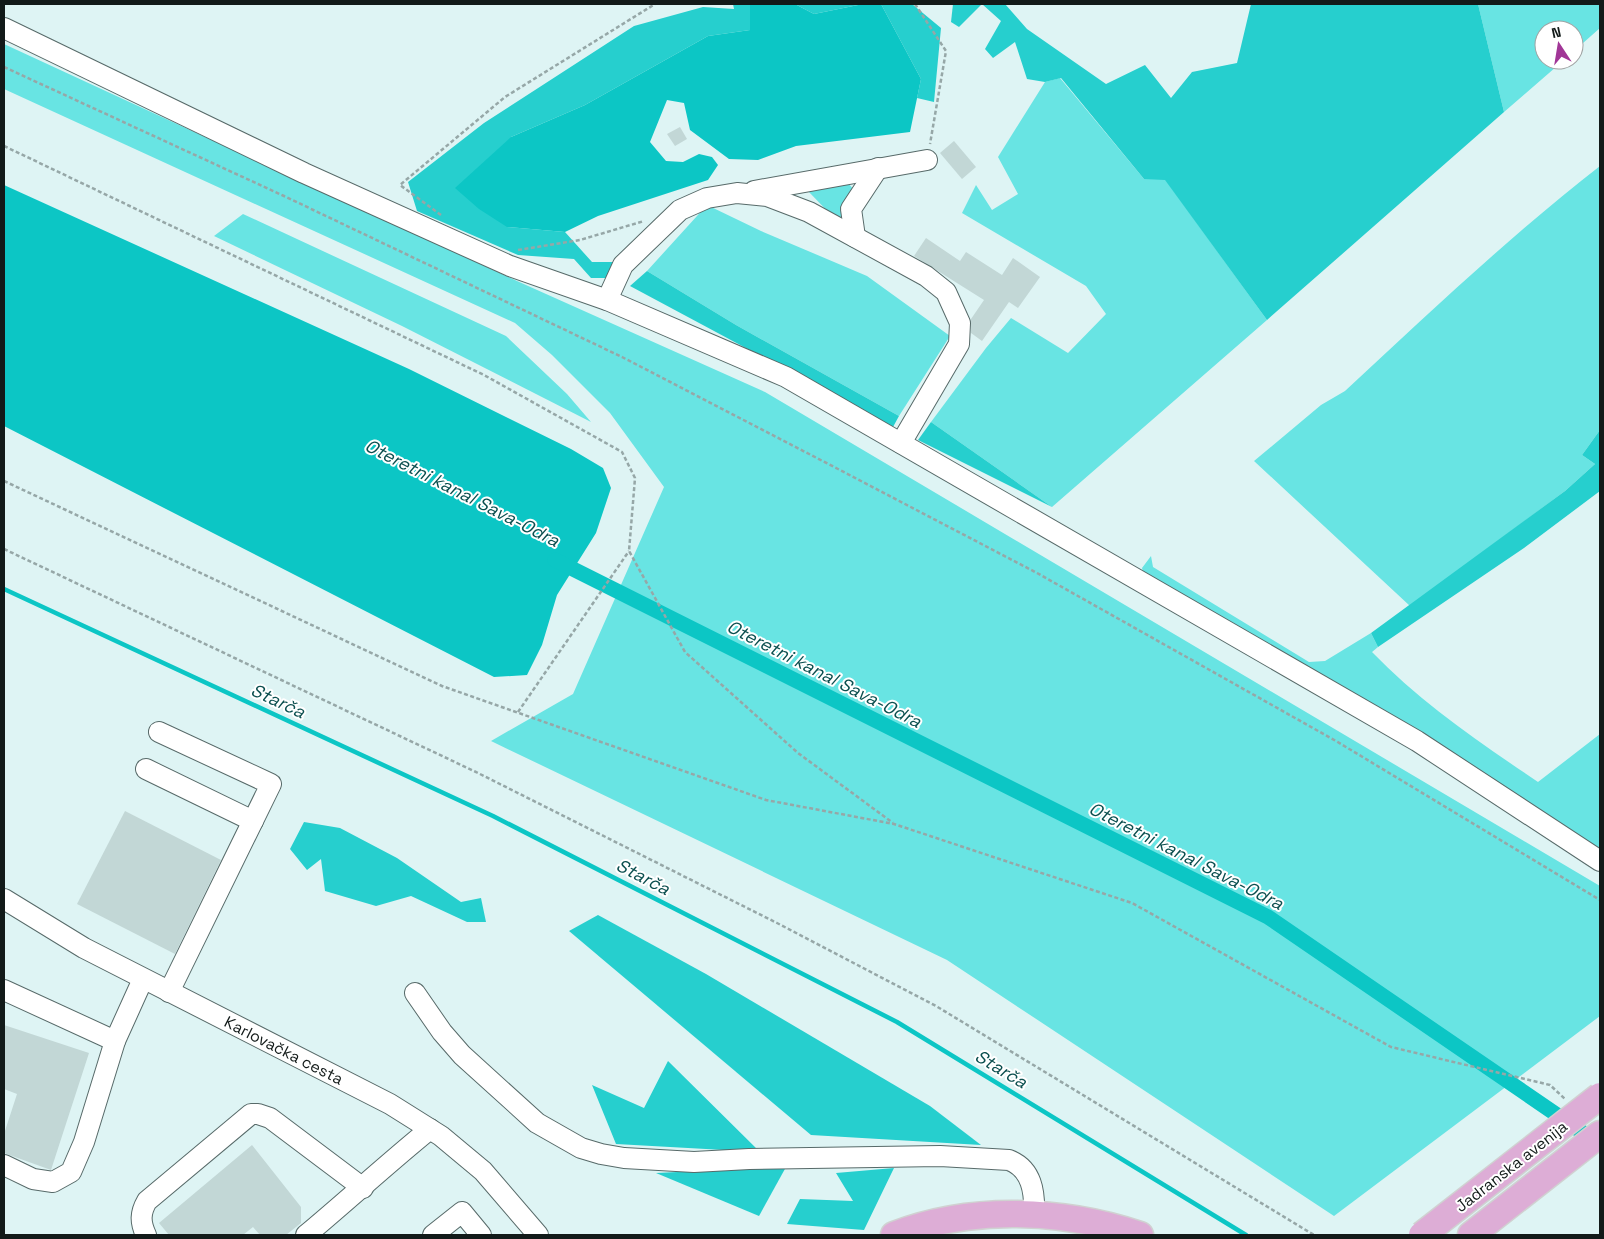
<svg xmlns="http://www.w3.org/2000/svg" width="1604" height="1239" viewBox="0 0 1604 1239" font-family="'Space Grotesk',sans-serif">
  <style>
    .green { fill: #68e4e3 }
    .forest { fill: #26cfce }
    .water { fill: #0cc6c5 }
    .lines { fill: none; stroke-linecap: round; stroke-linejoin: round }
    .stream { stroke: #0cc6c5; stroke-width: 4.5 }
    .canal { stroke: #0cc6c5; stroke-width: 15 }
    .building { fill: #c2d7d6 }
    .minor-casing { stroke: #576a69; stroke-width: 22 }
    .major-casing { stroke: #d0d1d1; stroke-width: 29 }
    .path { stroke: #96a7a7; stroke-width: 2.5; stroke-dasharray: 4 2.5; stroke-linecap: butt }
    .minor { stroke: #fff; stroke-width: 20 }
    .major { stroke: #ddadd6; stroke-width: 26 }
    .major-bridge-casing { stroke: #d0d1d1; stroke-width: 29; stroke-linecap: butt }
    .major-bridge { stroke: #ddadd6; stroke-width: 26 }
    .labels { text-anchor: middle; stroke-width: 4; stroke-linejoin: round; paint-order: stroke }
    .street-label { font-size: 16px; fill: #121a19; stroke: #fff }
    .water-label { font-size: 18px; font-style: italic; fill: #0b4f4f; stroke: #fff }
  </style>
  <rect width="100%" height="100%" fill="#def4f4"/>
  <g class="green">
    <path d="M1478 4H1600V28L1574 51V30H1544V60H1564L1504 112Z"/>
    <path d="M4 44 517 281 765 392 1600 886V1016L1334 1216 947 960 491 741 573 694 664 487 610 413 552 355 515 323 4 89Z"/>
    <path d="M1060 78 1144 179H1165L1267 320 1052 507 931 422 986 348 1011 318 1068 353 1106 314 1086 286 962 213 976 185 992 210 1018 194 998 157 1045 82Z"/>
    <path d="M1600 166V430L1582 455 1595 464 1565 491 1410 606 1254 461 1321 405 1345 391C1428 314 1510 236 1600 166Z"/>
    <path d="M847 182 855 191 838 222 808 191Z"/>
    <path d="M707 205 761 231 867 276 950 336 899 416 736 325 647 271Z"/>
    <path d="M243 214 506 336 567 394 591 422 402 326 214 236Z"/>
    <path d="M1151 556 1153 567 1309 662 1325 661 1371 633 1378 647 1372 652C1421 703 1479 742 1538 782L1600 734V851L1143 572 1142 568Z"/>
  </g>
  <g class="forest">
    <path d="M733 4H750V30L708 36 585 105 511 137 507 227 565 232 592 262H616L615 278H591L574 259 518 255 417 211 408 182 484 123 634 26 703 7 734 9Z"/>
    <path d="M795 4H863L814 14Z"/>
    <path d="M881 4H912L941 28 934 102 917 98 921 79Z"/>
    <path d="M953 4H982L959 27 951 22Z"/>
    <path d="M982 4H1005L1027 29 1106 84 1145 65 1171 98 1192 72 1237 63 1251 4H1478L1504 112 1267 320 1165 180 1144 179 1061 78 1045 82 1027 79 1015 42 993 58 985 49 1001 21Z"/>
    <path d="M647 271 736 325 899 416 893 427 630 286Z"/>
    <path d="M931 422 1052 507 918 440Z"/>
    <path d="M1600 430V491L1524 548 1378 647 1371 633 1565 491 1595 464 1582 455Z"/>
    <path d="M304 822 340 828 397 858 461 902 481 898 486 922H467L411 896 376 906 325 891 321 859 307 870 290 849Z"/>
    <path d="M598 915 706 974 930 1106 981 1145 811 1135 569 931Z"/>
    <path d="M668 1061 760 1152 616 1144 592 1085 644 1108Z"/>
    <path d="M786 1167 759 1216 656 1173Z"/>
    <path d="M894 1168 864 1230 787 1224 800 1199 853 1201 836 1173Z"/>
  </g>
  <g class="water">
    <path d="M750 4H795L814 14 863 4H881L921 79 910 132 796 146 758 160 729 159 690 130 684 103 667 100 650 142 666 161 683 162 699 154 712 157 718 165 708 180 598 216 565 232 507 227 479 209 455 188 511 137 585 105 708 36 750 30Z"/>
    <path d="M4 185 409 369 571 449 603 468 611 488 596 533 557 595 542 645 527 675 494 677 4 426Z"/>
  </g>
  <g class="lines">
    <path class="stream" d="M4 589 493 816 897 1022 1246 1235"/>
    <path class="canal" d="M555 560 1268 917 1598 1143"/>
  </g>
  <g class="building">
    <path d="M680 127 687 139 675 146 667 134Z"/>
    <path d="M954 141 976 167 962 179 940 153Z"/>
    <path d="M926 238 960 261 966 252 1002 275 1013 258 1040 277 1018 308 1009 302 982 341 971 333V319L984 300 914 256Z"/>
    <path d="M125 811 221 860 175 954 77 904Z"/>
    <path d="M4 1025 89 1053 51 1170 4 1153V1134L17 1094 4 1089Z"/>
    <path d="M252 1145 301 1207V1223L286 1235H260L253 1227 243 1235H169L159 1223Z"/>
  </g>
  <g class="lines">
    <g class="minor-casing">
      <g id="minor">
        <path d="M4 28 304 173 510 266 607 300 786 377 1417 741 1600 861"/>
        <path d="M754 191 927 160"/>
        <path d="M855 237 851 209 878 168"/>
        <path d="M607 300 623 265 680 210 707 198 737 193 767 196 809 212 926 276 946 292 960 323 959 344 901 443"/>
        <path d="M159 732 271 784 169 992"/>
        <path d="M146 769 253 821"/>
        <path d="M4 899 84 948 390 1104 441 1136 483 1171 538 1235"/>
        <path d="M4 990 115 1041 84 1142 71 1172 53 1182 33 1179 4 1165"/>
        <path d="M415 993 442 1032 462 1055 537 1123 581 1148 601 1154 624 1158 694 1162 749 1159 940 1156 1009 1160C1032 1169 1035 1192 1034 1215"/>
        <path d="M115 1041 143 979"/>
        <path d="M146 1235C140 1222 140 1213 147 1201L251 1114H258L270 1118 363 1188"/>
        <path d="M306 1235C348 1200 388 1163 430 1129"/>
        <path d="M433 1235 462 1212 481 1235"/>
      </g>
    </g>
    <g class="major-casing">
      <g id="major">
        <path d="M894 1235C971 1205 1063 1209 1140 1235"/>
        <path d="M1471 1235 1600 1134"/>
      </g>
    </g>
    <g class="path">
      <path d="M915 4 946 51 930 144"/>
      <path d="M4 67 284 196 622 357 838 469 1037 573 1336 741 1600 900"/>
      <path d="M4 146 484 375 622 452 635 478 629 551 685 652 798 753 893 823"/>
      <path d="M441 215 400 185 505 97 655 4"/>
      <path d="M518 250 580 240 644 221"/>
      <path d="M4 481 442 686 766 800 894 824 1132 903 1391 1047 1550 1085 1565 1099"/>
      <path d="M4 549 476 772 777 923 936 1006 1314 1235"/>
      <path d="M518 712 629 551"/>
    </g>
    <use href="#minor" class="minor"/>
    <use href="#major" class="major"/>
    <g class="major-bridge-casing">
      <path id="major-bridge" d="M1422 1235 1600 1096"/>
    </g>
    <use href="#major-bridge" class="major-bridge"/>
  </g>
  <g class="labels">
    <g class="street-label">
      <text transform="translate(284 1050) rotate(27)" y="6">Karlovačka cesta</text>
      <text transform="translate(1511 1166) rotate(-38)" y="6">Jadranska avenija</text>
    </g>
    <g class="water-label">
      <text transform="translate(462 493) rotate(27)" y="6">Oteretni kanal Sava-Odra</text>
      <text transform="translate(824 674) rotate(27)" y="6">Oteretni kanal Sava-Odra</text>
      <text transform="translate(278 701) rotate(25)" y="6">Starča</text>
      <text transform="translate(1186 856) rotate(27)" y="6">Oteretni kanal Sava-Odra</text>
      <text transform="translate(643 877) rotate(27)" y="6">Starča</text>
      <text transform="translate(1001 1069) rotate(31)" y="6">Starča</text>
    </g>
  </g>
  <rect width="1604" height="1239" fill="none" stroke="#121a19" stroke-width="10"/>
  <g transform="translate(1559 45) rotate(348)"><circle r="24" fill="#ffffff" stroke="#a0a3a3"/>
  <path d="M0-4L9 19L0 12L-9 19Z" fill="#a13697"/>
  <text y="-8" font-size="14" font-weight="bold" text-anchor="middle" fill="#121a19">N</text>
  </g>
</svg>
